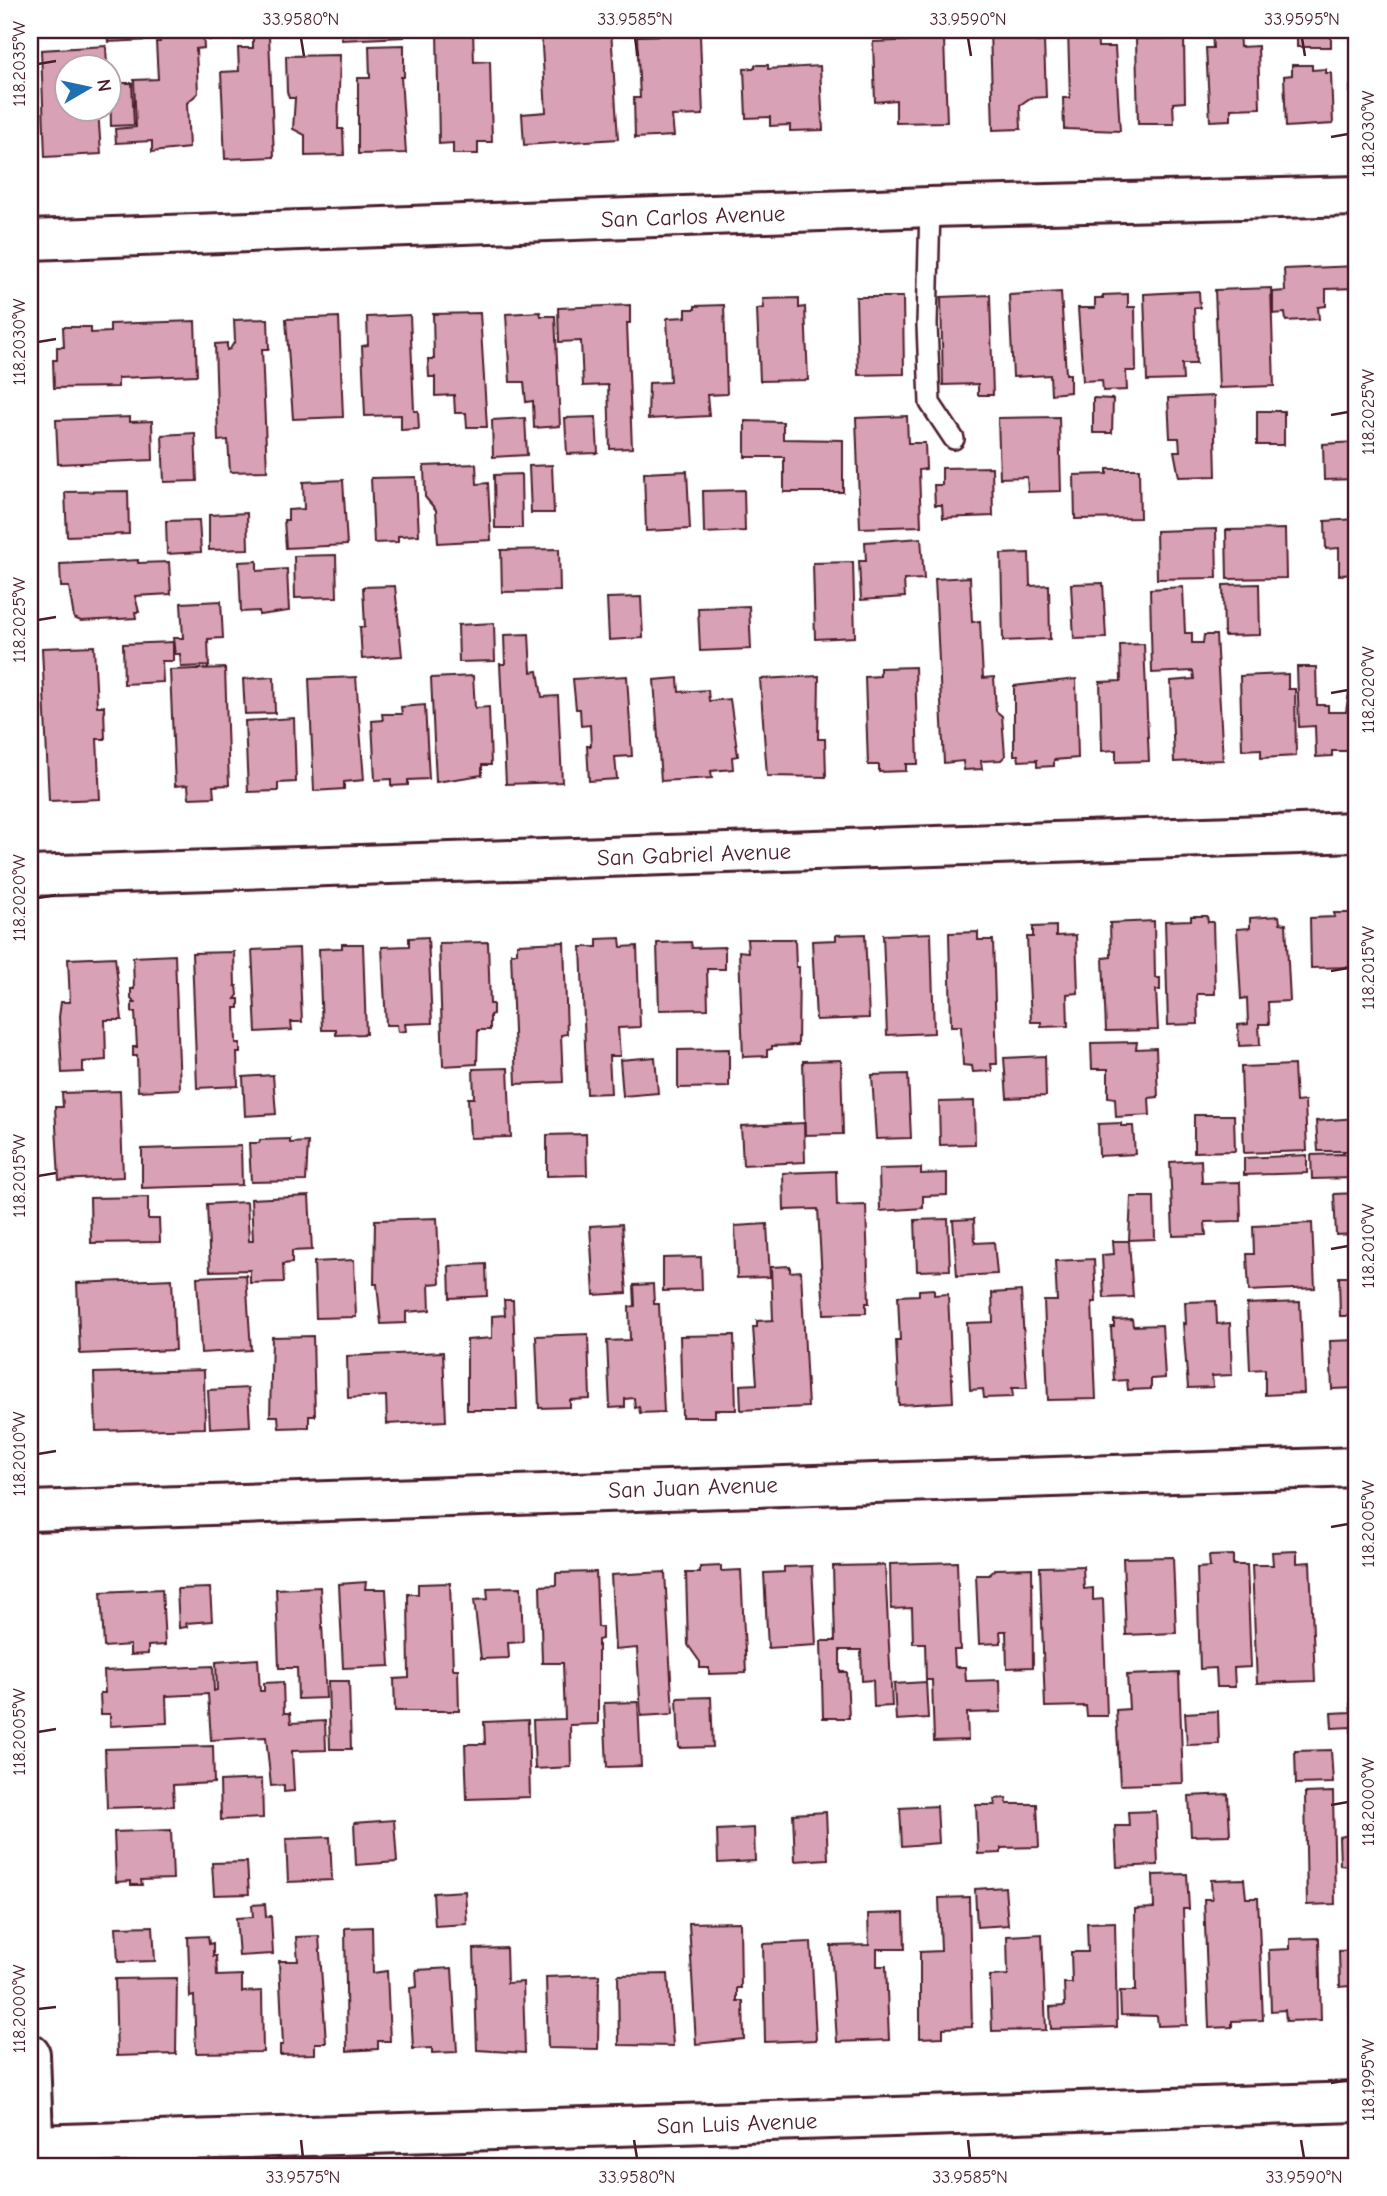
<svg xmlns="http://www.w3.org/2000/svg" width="1387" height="2196" viewBox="0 0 1387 2196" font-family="'Comic Neue',sans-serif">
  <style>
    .building { fill: #d9a1b5; stroke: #4a1f2b; stroke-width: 2 }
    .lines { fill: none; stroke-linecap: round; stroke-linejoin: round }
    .service-casing { stroke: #4a1f2b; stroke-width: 24 }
    .minor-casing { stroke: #4a1f2b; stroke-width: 44 }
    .tertiary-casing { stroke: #4a1f2b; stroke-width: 44 }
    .service { stroke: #fff; stroke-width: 19 }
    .minor { stroke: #fff; stroke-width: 38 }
    .tertiary { stroke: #fff; stroke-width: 38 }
    .ticks { fill: none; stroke: #4a1f2b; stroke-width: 2.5 }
    .labels { text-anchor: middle; stroke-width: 5; stroke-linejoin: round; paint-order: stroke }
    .street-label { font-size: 23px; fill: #4a1f2b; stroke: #fff }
    .neatline { fill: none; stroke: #4a1f2b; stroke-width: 2.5 }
    .ticks-label { font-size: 18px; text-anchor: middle; fill: #4a1f2b }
  </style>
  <rect width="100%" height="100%" fill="#fff"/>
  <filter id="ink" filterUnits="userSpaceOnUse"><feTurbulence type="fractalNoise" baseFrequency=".0143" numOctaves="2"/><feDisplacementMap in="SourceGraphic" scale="14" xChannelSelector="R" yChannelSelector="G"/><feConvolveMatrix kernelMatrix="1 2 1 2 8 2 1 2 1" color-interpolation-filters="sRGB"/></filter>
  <g filter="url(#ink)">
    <g class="building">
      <path d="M107 30H148L149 40 108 42Z"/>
      <path d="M159 30H203L204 48 196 49 198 93 187 103 189 148 152 152V141L116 143 115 129 136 127 134 80 158 79 156 42H160Z"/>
      <path d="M209 30H243V39L209 40Z"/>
      <path d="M341 30H404V37L342 40Z"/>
      <path d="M437 30H473L474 62 490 61 492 142H478V154H453V143L439 144Z"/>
      <path d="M541 30H611L618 139 524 145 522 114 546 112Z"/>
      <path d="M667 30H691L692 35H700L703 115 672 116 674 136 635 138 634 98H640L637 36 667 35Z"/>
      <path d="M990 30H1037V42L1044 41 1046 97 1030 98 1020 105 1021 129 993 130Z"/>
      <path d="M1068 30H1097L1098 47H1115L1120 131 1064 129 1063 98H1070Z"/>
      <path d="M1212 30H1239L1240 47 1258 46 1260 108 1231 109V120L1210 121 1206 48H1213Z"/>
      <rect x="1297" y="30" width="34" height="17"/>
      <path d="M253 36H269L274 157 225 159 221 72 239 71 238 48H253Z"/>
      <path d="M1184 38 1185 102 1173 103 1174 124H1138L1136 39Z"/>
      <path d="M944 39 947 122 896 123V100L875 102 873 42Z"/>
      <path d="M404 45V77H401L406 153 358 154V78H370L369 46Z"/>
      <path d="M106 46 107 66H66V108H98L101 154 45 157 41 50Z"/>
      <path d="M340 55 338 129H343L344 155 305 156V135L293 129 295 98H289L287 92 286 56Z"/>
      <path d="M755 65H768V69L820 66 823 130 790 131V125L770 126V117L746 118 744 69 755 68Z"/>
      <path d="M1292 65H1312V70L1326 69V73H1331L1333 124 1286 127 1284 76 1292 75Z"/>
      <path d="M110 83H132L134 125 111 126Z"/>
      <path d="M1350 86H1357V123H1351Z"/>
      <path d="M1357 266V288L1326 289V306L1318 307 1319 319 1286 321 1285 313 1273 314V292L1285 291 1284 269Z"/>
      <path d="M1271 288 1274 386 1219 388 1215 290Z"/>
      <path d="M1199 291 1200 308H1194L1196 364H1182L1183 380 1147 381 1144 294Z"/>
      <path d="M1061 292 1066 374H1070V392L1051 394 1050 375 1013 377 1009 295Z"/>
      <path d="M1128 294V307H1135L1136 371H1126L1127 390 1103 391 1102 380 1083 381 1078 308H1095V298H1103V295Z"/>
      <path d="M990 295 993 395H978V384L943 385 941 297Z"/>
      <path d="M856 297H903L904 374 858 375Z"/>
      <path d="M799 298V308L805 307 808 380 760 381 757 309 764 308 763 299Z"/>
      <path d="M630 305V323H627L632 448 610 449 608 385 583 386 581 341 559 342 558 308Z"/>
      <path d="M724 305 727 394 707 395 709 416 648 419 649 383 670 382 667 318 686 317V309H695V306Z"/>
      <path d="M540 312 541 316H555L560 426 534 428 533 401 526 402 524 382H510L506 314Z"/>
      <path d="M480 313 487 427H467L466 413H455L454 395 435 396V377H429L428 359H434L433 314Z"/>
      <path d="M410 315 414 411H418L419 429 401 430V415L365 416 362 346 368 345 367 317Z"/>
      <path d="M339 317 343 417 293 419 286 319Z"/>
      <path d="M268 319 269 349H262L267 471 230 472 228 440 218 441 215 344 227 343V350L230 349 235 341 234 320Z"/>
      <path d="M195 321 197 375 118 378V387L54 388 53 360H57V347H64L63 327H91V333L110 332V324Z"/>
      <path d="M1214 396 1216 476 1179 477 1174 451H1180L1179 438H1170L1168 398Z"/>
      <path d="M1093 398 1113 399 1112 433H1093Z"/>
      <rect x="1257" y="411" width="27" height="34"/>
      <path d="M907 416 908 443H925L926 469 919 470 921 526 860 528 856 418Z"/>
      <path d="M130 417V422L152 421 153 460 58 464 56 420Z"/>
      <path d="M596 417 598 453 567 454 565 418Z"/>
      <path d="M1059 417 1061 491 1028 492 1027 477 1000 478 998 418Z"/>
      <path d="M525 418 527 455 493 457 492 420Z"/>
      <path d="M745 421 783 422V439L843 440V492H784V457H745Z"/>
      <path d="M195 433 197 481 164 482 162 435Z"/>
      <path d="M1356 442 1357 479 1324 480 1323 444Z"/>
      <path d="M476 464 477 484 488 483 491 540 438 543 436 510 425 497 424 466Z"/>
      <path d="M552 465 554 513H531L529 466Z"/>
      <path d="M992 467 993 516 943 518 942 505H935L934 485H942V468Z"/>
      <path d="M1107 469H1139L1140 518 1075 519 1074 475 1107 474Z"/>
      <path d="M687 471 690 529 646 531 644 473Z"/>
      <path d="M521 474 522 528H495L494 475Z"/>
      <path d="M416 477 419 535 398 536V542L374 543 371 478Z"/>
      <path d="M343 480 347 545 286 548 284 520H288V510L304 509 303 482Z"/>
      <path d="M744 490 745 531 704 533 703 491Z"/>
      <path d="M128 491 129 534 67 536 65 492Z"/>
      <path d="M247 513 248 549 209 550V515Z"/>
      <path d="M1357 519V574L1339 575V548L1326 549 1325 521Z"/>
      <path d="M199 520 201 552 167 554 166 521Z"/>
      <path d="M1216 529 1217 578 1157 579 1156 531Z"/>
      <path d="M1285 529 1286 578 1227 579 1226 530Z"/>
      <path d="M921 538 924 579 904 580 905 597 861 600 859 561H866L865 542Z"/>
      <path d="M559 549 560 591 502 592 501 550Z"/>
      <path d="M1029 553 1030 586 1049 585 1050 639 1003 641 1001 554Z"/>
      <path d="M336 555 337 597 295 598 294 556Z"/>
      <path d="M138 560V563L169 562 171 594 135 596 139 612H135L136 618 81 621 74 618 69 587H61L60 564Z"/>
      <path d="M257 561V571L287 569 289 611 259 615V611L241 612 239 562Z"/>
      <path d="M853 562 855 637 815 639 813 563Z"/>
      <path d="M970 577 972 622 980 621 983 678 994 677 996 711 1002 716 1005 756 1001 760 981 761 982 769 964 770 963 761 944 763 935 579Z"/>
      <path d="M1103 583 1106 638 1074 639 1071 584Z"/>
      <path d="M1259 584 1260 635 1224 636 1223 585Z"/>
      <path d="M395 586 402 656 362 659 360 627H365L363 587Z"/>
      <path d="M1183 587 1185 633H1192V643H1203L1204 635H1216L1223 760 1174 762 1171 681 1194 679 1193 671 1152 673 1150 589Z"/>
      <path d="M641 597 643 638 609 640 607 598Z"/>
      <path d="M221 601 223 638 208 639 209 666 181 667 180 654H175L173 638H183L181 603Z"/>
      <path d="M749 606 751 649 700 651 698 608Z"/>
      <path d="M494 623 495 661 459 662 458 625Z"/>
      <path d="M529 634 531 672 538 671 542 697 558 696 562 782 506 784 500 664H505L504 635Z"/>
      <path d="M173 642V661H162L163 682 124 684 123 644Z"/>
      <path d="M1144 644 1149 761 1116 762V750L1102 751 1100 682 1121 681 1120 645Z"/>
      <path d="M94 646 97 706H104L105 739H97L100 799 49 801 42 648Z"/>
      <path d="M915 667 918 764H906V771L879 772V765H868L865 677 880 676V668Z"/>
      <path d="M1297 667H1316L1317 705H1328V712H1346L1349 693H1357V754L1350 755 1349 751H1332V756L1316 757 1315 726 1299 727Z"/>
      <path d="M225 668 229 785 213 786 214 797 189 798 188 785 175 786 170 670Z"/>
      <path d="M1288 674V689H1295L1296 756 1261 758V749L1242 750 1240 676Z"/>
      <path d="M473 676 475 708 489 707 491 765H482V775L436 782 431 678Z"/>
      <path d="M627 676 632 756 615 757 617 779 589 781 587 746H591L590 725 581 726 580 709H576L573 679Z"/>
      <path d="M819 676 818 739H825L826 777 767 776 760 679Z"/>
      <path d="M274 677 275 713 245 714 243 679Z"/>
      <path d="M356 677 364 780 344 782V789L314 791 309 679Z"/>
      <path d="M678 678 679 692 708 690 709 701 730 699 738 756 732 757 733 769 711 771 712 778 661 781 654 680Z"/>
      <path d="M1076 679 1078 758 1054 760V766L1037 767V760L1019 761 1018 755H1014V686Z"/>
      <path d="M425 705 429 779 408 780V785L391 786V779L375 780 372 721 383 720 382 714H402L401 707Z"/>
      <path d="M294 718 296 782 278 783V791L248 792 245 721Z"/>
      <path d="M1334 913H1354V922H1357V967L1311 968 1310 918 1335 917Z"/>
      <path d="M1191 916H1207L1208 922H1213L1215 994H1197L1198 1024 1168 1025 1165 921 1191 920Z"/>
      <path d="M1279 916 1280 923 1286 924 1290 1001 1268 1002 1269 1024H1259L1260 1045 1239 1046 1238 1025 1248 1024 1247 998 1241 999 1237 929 1250 928V918Z"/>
      <path d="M1154 921 1155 978H1160V990H1156L1158 1030 1106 1031 1103 958 1111 957 1110 923Z"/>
      <path d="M1056 926V936L1076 935 1078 993 1067 994 1068 1026 1041 1027V1022H1031L1027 937H1033V927Z"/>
      <path d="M978 932V940H993L997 1064H991L992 1071 973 1072 972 1066 963 1065 961 1026H951L949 933Z"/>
      <path d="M931 933 934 1033 887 1035 883 935Z"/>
      <path d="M865 934 869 1018 816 1020 812 941 836 940V935Z"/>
      <path d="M428 937 432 1023 405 1024 406 1031 398 1032 397 1025H386L382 947 409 946V938Z"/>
      <path d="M620 938 621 947 637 946 640 1027 618 1028 620 1056H609L611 1093 587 1094 581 947H597V939Z"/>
      <path d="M747 939H795L796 967H799L798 1045 772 1046V1049L767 1050V1056L743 1057 739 951 748 952Z"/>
      <path d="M488 942 490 1004H493V1014L490 1015V1030H478L477 1064 443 1066 439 943Z"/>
      <path d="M564 942 567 1034 561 1035 563 1082 516 1084 511 953H517V944Z"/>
      <path d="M691 942 692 948 725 947V969H707L708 1009 659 1010 657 943Z"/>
      <path d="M342 944H363L366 1034 336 1035V1030H322L319 949 342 948Z"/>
      <path d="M299 948 302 1022H291L292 1030 256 1032 252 950Z"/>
      <path d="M234 952 235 986H237L238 995 235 999H239V1008H235L236 1043H240V1053H237L238 1086 197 1088 192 953Z"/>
      <path d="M175 955 180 1089 138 1091 137 1056H133V1047H137L135 1012H132V1003H135L131 999V989H134L133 957Z"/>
      <path d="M115 957 122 1020H105L106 1060 83 1062V1072L62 1073 59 1017 61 1002H70L68 959Z"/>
      <path d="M1137 1042 1136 1049 1156 1048 1158 1097 1149 1098 1150 1115 1116 1117 1115 1098 1108 1097V1069H1092L1091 1043Z"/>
      <path d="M729 1049V1087L678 1088V1050Z"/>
      <path d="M1045 1056 1046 1096 1007 1098 1004 1058Z"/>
      <path d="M655 1057 658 1093 623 1096 620 1060Z"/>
      <path d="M841 1060 843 1134 805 1135 803 1061Z"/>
      <path d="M1294 1065 1296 1102 1305 1101 1307 1151 1244 1153 1241 1067Z"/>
      <path d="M508 1068 511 1137 470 1138 468 1098H474L473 1069Z"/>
      <path d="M908 1074 911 1138 876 1139 872 1075Z"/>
      <path d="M273 1075 276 1114 245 1116 243 1077Z"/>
      <path d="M120 1091 123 1177 59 1180 55 1107H63L62 1093Z"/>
      <path d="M974 1101 975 1144 940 1145 939 1102Z"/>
      <path d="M1194 1115H1234L1235 1151 1194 1152Z"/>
      <path d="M1357 1118V1151H1318L1316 1121Z"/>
      <path d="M804 1123 805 1162 743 1165 741 1126Z"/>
      <path d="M1121 1123V1126H1133L1135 1154 1099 1156 1098 1124Z"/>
      <path d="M586 1134 587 1175 547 1176V1135Z"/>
      <path d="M290 1139V1143L308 1142 306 1181 251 1182 249 1143H259L260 1140Z"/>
      <path d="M241 1146 242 1185 142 1188V1149Z"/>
      <path d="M1342 1154 1355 1155 1356 1178 1312 1179 1311 1155Z"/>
      <path d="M1307 1155V1173L1244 1175V1158Z"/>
      <path d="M1201 1160 1202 1183 1240 1182 1241 1221 1205 1222 1206 1235 1173 1236 1170 1162Z"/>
      <path d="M921 1168V1174L947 1173V1195L923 1196V1208L880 1211 879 1169Z"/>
      <path d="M836 1171 837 1206 866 1205 869 1303H866V1313L824 1314 818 1209 784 1210 783 1173Z"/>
      <path d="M1357 1193V1234L1336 1235 1334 1194Z"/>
      <path d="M309 1196 312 1250 292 1251V1263L283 1264 284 1282 250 1283V1270L210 1271 207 1204 247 1202 249 1241H253L251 1199Z"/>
      <path d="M148 1197V1219H159L160 1242 91 1243 90 1198Z"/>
      <path d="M1131 1197H1154L1155 1239 1129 1240Z"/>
      <path d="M437 1218 440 1283 429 1284 430 1310 406 1312V1323L381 1324 377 1284H374L375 1220Z"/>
      <path d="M948 1219 950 1270 917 1271 915 1220Z"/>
      <path d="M974 1219 975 1243 994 1242 997 1274 957 1276 953 1220Z"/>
      <path d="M1312 1223 1315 1288 1249 1291 1247 1254H1254L1253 1226Z"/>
      <path d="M622 1224 627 1293 594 1295 590 1226Z"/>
      <path d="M767 1224 770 1277 737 1278 735 1226Z"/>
      <path d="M1113 1241H1129L1133 1297 1104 1298 1102 1255 1114 1254Z"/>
      <path d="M701 1257 702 1290 663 1291V1258Z"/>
      <path d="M1094 1259 1096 1302H1092L1096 1399 1048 1400 1044 1301H1057L1055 1261Z"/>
      <path d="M354 1260 356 1317 316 1318 314 1262Z"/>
      <path d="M486 1264 487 1296 450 1298 449 1266Z"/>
      <path d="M790 1266V1272L801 1271 808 1407 741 1410 740 1385 757 1384 753 1327H757V1321L773 1320 771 1267Z"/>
      <path d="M246 1275 251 1350 201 1353 197 1277Z"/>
      <path d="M1339 1277H1357V1316H1340Z"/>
      <path d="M172 1279 175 1350 80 1354 77 1283Z"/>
      <path d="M653 1284 654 1304H659L664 1412 640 1413 639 1407 635 1408 634 1398 625 1399V1407L610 1408 607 1341 630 1340 629 1307 635 1306 634 1285Z"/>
      <path d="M934 1289V1295L948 1294 953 1402 899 1405 896 1341H900L898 1296 919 1295V1290Z"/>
      <path d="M1021 1291 1027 1388H1012L1013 1397 984 1398 983 1389 970 1390 967 1323 993 1322 992 1293Z"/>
      <path d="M504 1300H513L517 1410H467V1340L492 1338V1316L505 1315Z"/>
      <path d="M1216 1301 1217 1324 1230 1323 1232 1375 1212 1376 1213 1387 1188 1388 1183 1323 1186 1324 1185 1302Z"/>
      <path d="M1300 1302 1304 1393 1265 1395V1369L1250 1370 1247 1304Z"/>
      <path d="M1132 1319 1133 1326 1162 1325 1165 1378 1151 1379V1389L1128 1390 1127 1380 1114 1381 1111 1327H1114V1320Z"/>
      <path d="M588 1334 590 1399 570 1400V1407L539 1408 536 1336Z"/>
      <path d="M734 1335 736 1410H715V1417H682L680 1336Z"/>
      <path d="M313 1336 315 1416H309V1427L279 1428 278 1416H270L272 1337Z"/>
      <path d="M1357 1340V1388L1332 1389 1330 1341Z"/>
      <path d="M443 1352 446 1421 387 1424 386 1396 348 1398 347 1356Z"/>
      <path d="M204 1370 205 1428 96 1431 94 1373Z"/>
      <path d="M248 1388 250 1426 210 1428 208 1390Z"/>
      <path d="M1297 1551V1563L1310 1562 1315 1681 1257 1683 1252 1565H1273L1272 1552Z"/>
      <path d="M1233 1555V1565H1247L1251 1667 1234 1668 1235 1687H1217L1216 1668 1200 1669 1197 1568 1210 1567 1209 1556Z"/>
      <path d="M1173 1557 1176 1633 1126 1635 1123 1558Z"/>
      <path d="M957 1562 960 1650H954L955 1667H965L966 1681 1000 1680 1001 1712 967 1713 968 1740 934 1741 932 1680H926L925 1643H913L912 1608 891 1609 890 1564Z"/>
      <path d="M885 1565 892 1706 874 1707 873 1680 862 1681 861 1650H840V1672H847L849 1718H823L821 1641H835L833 1566Z"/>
      <path d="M721 1566V1571L741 1570 746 1673 709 1674V1668H700V1662L688 1645 686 1573H700V1567Z"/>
      <path d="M812 1566 816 1645 768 1648 764 1573 784 1572V1567Z"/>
      <path d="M1083 1566 1084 1589 1093 1588V1600L1103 1599 1107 1716H1087L1086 1706 1045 1707 1040 1567Z"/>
      <path d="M1032 1568 1033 1667 1007 1668 1006 1631H1000L1001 1643 979 1644 976 1575H989L996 1569Z"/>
      <path d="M596 1572 598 1627H602V1639L598 1640V1724L570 1725 571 1767 535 1769 533 1720 565 1719 563 1663H542L540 1586 556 1585V1573Z"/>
      <path d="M665 1572 673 1714 641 1716 637 1648 615 1650 611 1575Z"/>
      <path d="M366 1582 365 1589H386L390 1666 343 1668 339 1584Z"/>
      <path d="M450 1583 453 1669H458L459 1711H395L394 1679 409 1678 408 1594H418V1584Z"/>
      <path d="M320 1587 326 1698 298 1699 297 1668H279L276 1589Z"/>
      <path d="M521 1587 523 1642 508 1643 509 1658 481 1659 474 1600 488 1599 487 1588Z"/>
      <path d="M210 1588 212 1621 186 1623 187 1627 179 1628 177 1589Z"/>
      <path d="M162 1589 165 1645 148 1646V1654L130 1655V1645L104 1647 101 1592Z"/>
      <path d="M258 1659 260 1691H264V1683L283 1682 284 1713H290L291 1723 325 1721 326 1750 292 1751 294 1791 284 1792V1785L271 1786 266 1737 211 1740 208 1694 166 1696 167 1723 110 1726V1714H101L100 1693H105L104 1671 213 1666 214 1691 217 1690 216 1662Z"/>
      <path d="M1179 1673 1183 1783 1120 1785 1116 1710 1129 1709 1127 1675Z"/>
      <path d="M328 1681H349L351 1749H330Z"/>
      <path d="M926 1682 928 1718 896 1720 894 1684Z"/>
      <path d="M711 1697 713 1747 679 1748 677 1698Z"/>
      <path d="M638 1702 641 1766 607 1767 604 1703Z"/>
      <path d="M1350 1704H1357V1733H1351V1727L1332 1728 1331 1713 1351 1712Z"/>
      <path d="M1218 1711 1219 1744 1187 1745 1185 1713Z"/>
      <path d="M528 1720 530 1797 467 1799 465 1744H485L484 1722Z"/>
      <path d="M213 1746 214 1783 173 1785 174 1806 107 1808 105 1749Z"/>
      <path d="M1331 1750 1333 1783 1296 1784 1295 1751Z"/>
      <path d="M262 1779 263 1818 221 1820 220 1781Z"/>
      <path d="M1333 1792 1335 1904 1307 1905 1305 1793Z"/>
      <path d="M1228 1794 1230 1835 1191 1836 1189 1796Z"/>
      <path d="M1006 1798 1007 1804H1037L1039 1847 1001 1848V1853L978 1854 976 1805H995L994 1799Z"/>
      <path d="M937 1806 939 1843 902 1846 900 1808Z"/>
      <path d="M1156 1811 1158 1865 1117 1867 1115 1826H1129L1128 1812Z"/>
      <path d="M826 1812 828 1859 795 1861 793 1814Z"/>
      <path d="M394 1820 397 1862 356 1865 354 1823Z"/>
      <path d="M754 1828 755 1861 718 1863 717 1830Z"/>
      <path d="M171 1830 173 1879 141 1880 142 1885H131V1881L116 1882 114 1832Z"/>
      <path d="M1354 1834H1357V1867L1340 1865 1339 1837Z"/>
      <path d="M330 1837 332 1880 288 1882 286 1839Z"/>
      <path d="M247 1862 249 1894 214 1895 212 1863Z"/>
      <path d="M1187 1874 1189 1909H1183L1187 2025 1158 2026 1157 2016 1121 2015 1120 1991H1136L1135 1909 1154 1908 1153 1875Z"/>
      <path d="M1244 1879 1246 1898H1258L1263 2020 1232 2021V2027L1209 2028 1204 1899H1212L1211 1880Z"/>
      <path d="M1005 1887 1008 1925 977 1927 975 1889Z"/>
      <path d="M465 1891 467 1924 435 1926 433 1893Z"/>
      <path d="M969 1897 972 2027 943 2028V2037L920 2038V1952L941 1951 939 1898Z"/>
      <path d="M265 1904 266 1917 271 1916 273 1954 239 1956 236 1918 253 1917 252 1905Z"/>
      <path d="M904 1913 905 1949H877V1966H886L889 2040 837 2042 831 1946 869 1945 868 1914Z"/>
      <path d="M1352 1916H1357V1949H1354Z"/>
      <path d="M740 1922 741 1988H737V2001H743L744 2039 696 2044 689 1923Z"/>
      <path d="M1115 1922 1117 2027 1051 2029 1050 2007 1065 2006 1064 1983H1072L1071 1952H1088L1087 1923Z"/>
      <path d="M153 1926 155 1961 118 1962 116 1927Z"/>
      <path d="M372 1927 373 1973 387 1971 390 2041H378V2049L347 2051 345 1928Z"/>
      <path d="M1042 1934 1046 2030 992 2031 990 1976 1008 1975 1007 1936Z"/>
      <path d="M208 1936 209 1944 213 1943V1956H216L217 1976 242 1975V1992L262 1991 263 2052 196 2053 194 1996 190 1997 188 1937Z"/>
      <path d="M319 1936 326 2043H315V2054L280 2055V2045H283L279 1961H298L296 1937Z"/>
      <path d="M1319 1938 1321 2020 1286 2021 1285 2010 1271 2011 1269 1950 1290 1949V1939Z"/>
      <path d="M811 1942 816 2040 765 2042 763 1944Z"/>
      <path d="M506 1948 507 1983 523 1982 525 2053 477 2050 474 1949Z"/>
      <path d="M1355 1950 1357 2019 1350 2020 1349 1986 1340 1987 1339 1951Z"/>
      <path d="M452 1968 457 2052 432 2053V2048L413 2049 410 1988 417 1987 416 1970Z"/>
      <path d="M668 1974 673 2046 619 2045 618 1975Z"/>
      <path d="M599 1975 598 2049 548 2048 546 1977Z"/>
      <path d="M177 1978 176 2054 117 2056 115 1979Z"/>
    </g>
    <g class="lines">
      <g class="service-casing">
        <path id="service" d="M930 207 927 324 930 403 954 439"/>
      </g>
      <g class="minor-casing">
        <g id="minor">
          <path d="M30 240 930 207 1357 196"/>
          <path d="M30 876 1357 832"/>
          <path d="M30 1511 1357 1467"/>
          <path d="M33 2145 1357 2102"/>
        </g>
      </g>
      <g class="tertiary-casing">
        <path id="tertiary" d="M30 2054 34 2166"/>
      </g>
      <use href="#service" class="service"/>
      <use href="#minor" class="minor"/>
      <use href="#tertiary" class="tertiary"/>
    </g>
  </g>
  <path class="ticks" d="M301 38 304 56M635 38 638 56M968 38 971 56M1302 38 1305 56M38 64 56 61M1331 137 1348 134M38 342 56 339M1331 415 1348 412M38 620 56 617M1331 693 1348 690M38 898 56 895M1331 971 1348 968M38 1176 56 1173M1331 1249 1348 1246M38 1454 56 1451M1331 1527 1348 1524M38 1732 56 1729M1331 1805 1348 1802M38 2009 56 2007M1331 2083 1348 2080M301 2140 303 2158M634 2140 637 2158M968 2140 970 2158M1301 2140 1304 2158"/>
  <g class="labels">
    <g class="street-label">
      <text transform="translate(693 216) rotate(-2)" y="8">San Carlos Avenue</text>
      <text transform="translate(694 854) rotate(-2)" y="8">San Gabriel Avenue</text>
      <text transform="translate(693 1487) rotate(-2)" y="8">San Juan Avenue</text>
      <text transform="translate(737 2123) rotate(-2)" y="8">San Luis Avenue</text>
    </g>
  </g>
  <rect width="1387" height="2196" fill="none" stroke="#fff" stroke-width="77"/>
  <g transform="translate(88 88) rotate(81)"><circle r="33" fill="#ffffff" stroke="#b7a5aa" stroke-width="2"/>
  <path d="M0-5L12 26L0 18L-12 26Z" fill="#1f6fb2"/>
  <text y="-10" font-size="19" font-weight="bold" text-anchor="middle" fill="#4a1f2b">N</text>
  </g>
  <rect x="38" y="38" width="1310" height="2120" class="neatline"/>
  <g class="ticks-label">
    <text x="301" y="25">33.9580°N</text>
    <text x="635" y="25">33.9585°N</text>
    <text x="968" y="25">33.9590°N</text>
    <text x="1302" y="25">33.9595°N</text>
    <text transform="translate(19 64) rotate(-90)" y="6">118.2035°W</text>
    <text transform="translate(1368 134) rotate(-90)" y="6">118.2030°W</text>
    <text transform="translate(19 342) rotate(-90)" y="6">118.2030°W</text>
    <text transform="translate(1368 412) rotate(-90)" y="6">118.2025°W</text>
    <text transform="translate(19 620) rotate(-90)" y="6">118.2025°W</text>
    <text transform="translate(1368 690) rotate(-90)" y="6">118.2020°W</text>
    <text transform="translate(19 898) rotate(-90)" y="6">118.2020°W</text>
    <text transform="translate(1368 968) rotate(-90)" y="6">118.2015°W</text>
    <text transform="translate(19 1176) rotate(-90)" y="6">118.2015°W</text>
    <text transform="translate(1368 1246) rotate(-90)" y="6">118.2010°W</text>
    <text transform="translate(19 1454) rotate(-90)" y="6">118.2010°W</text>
    <text transform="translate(1368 1524) rotate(-90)" y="6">118.2005°W</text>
    <text transform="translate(19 1732) rotate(-90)" y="6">118.2005°W</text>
    <text transform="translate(1368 1802) rotate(-90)" y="6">118.2000°W</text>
    <text transform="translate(19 2009) rotate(-90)" y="6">118.2000°W</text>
    <text transform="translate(1368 2080) rotate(-90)" y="6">118.1995°W</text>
    <text x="303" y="2183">33.9575°N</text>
    <text x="637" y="2183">33.9580°N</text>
    <text x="970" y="2183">33.9585°N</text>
    <text x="1304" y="2183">33.9590°N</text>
  </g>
</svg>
